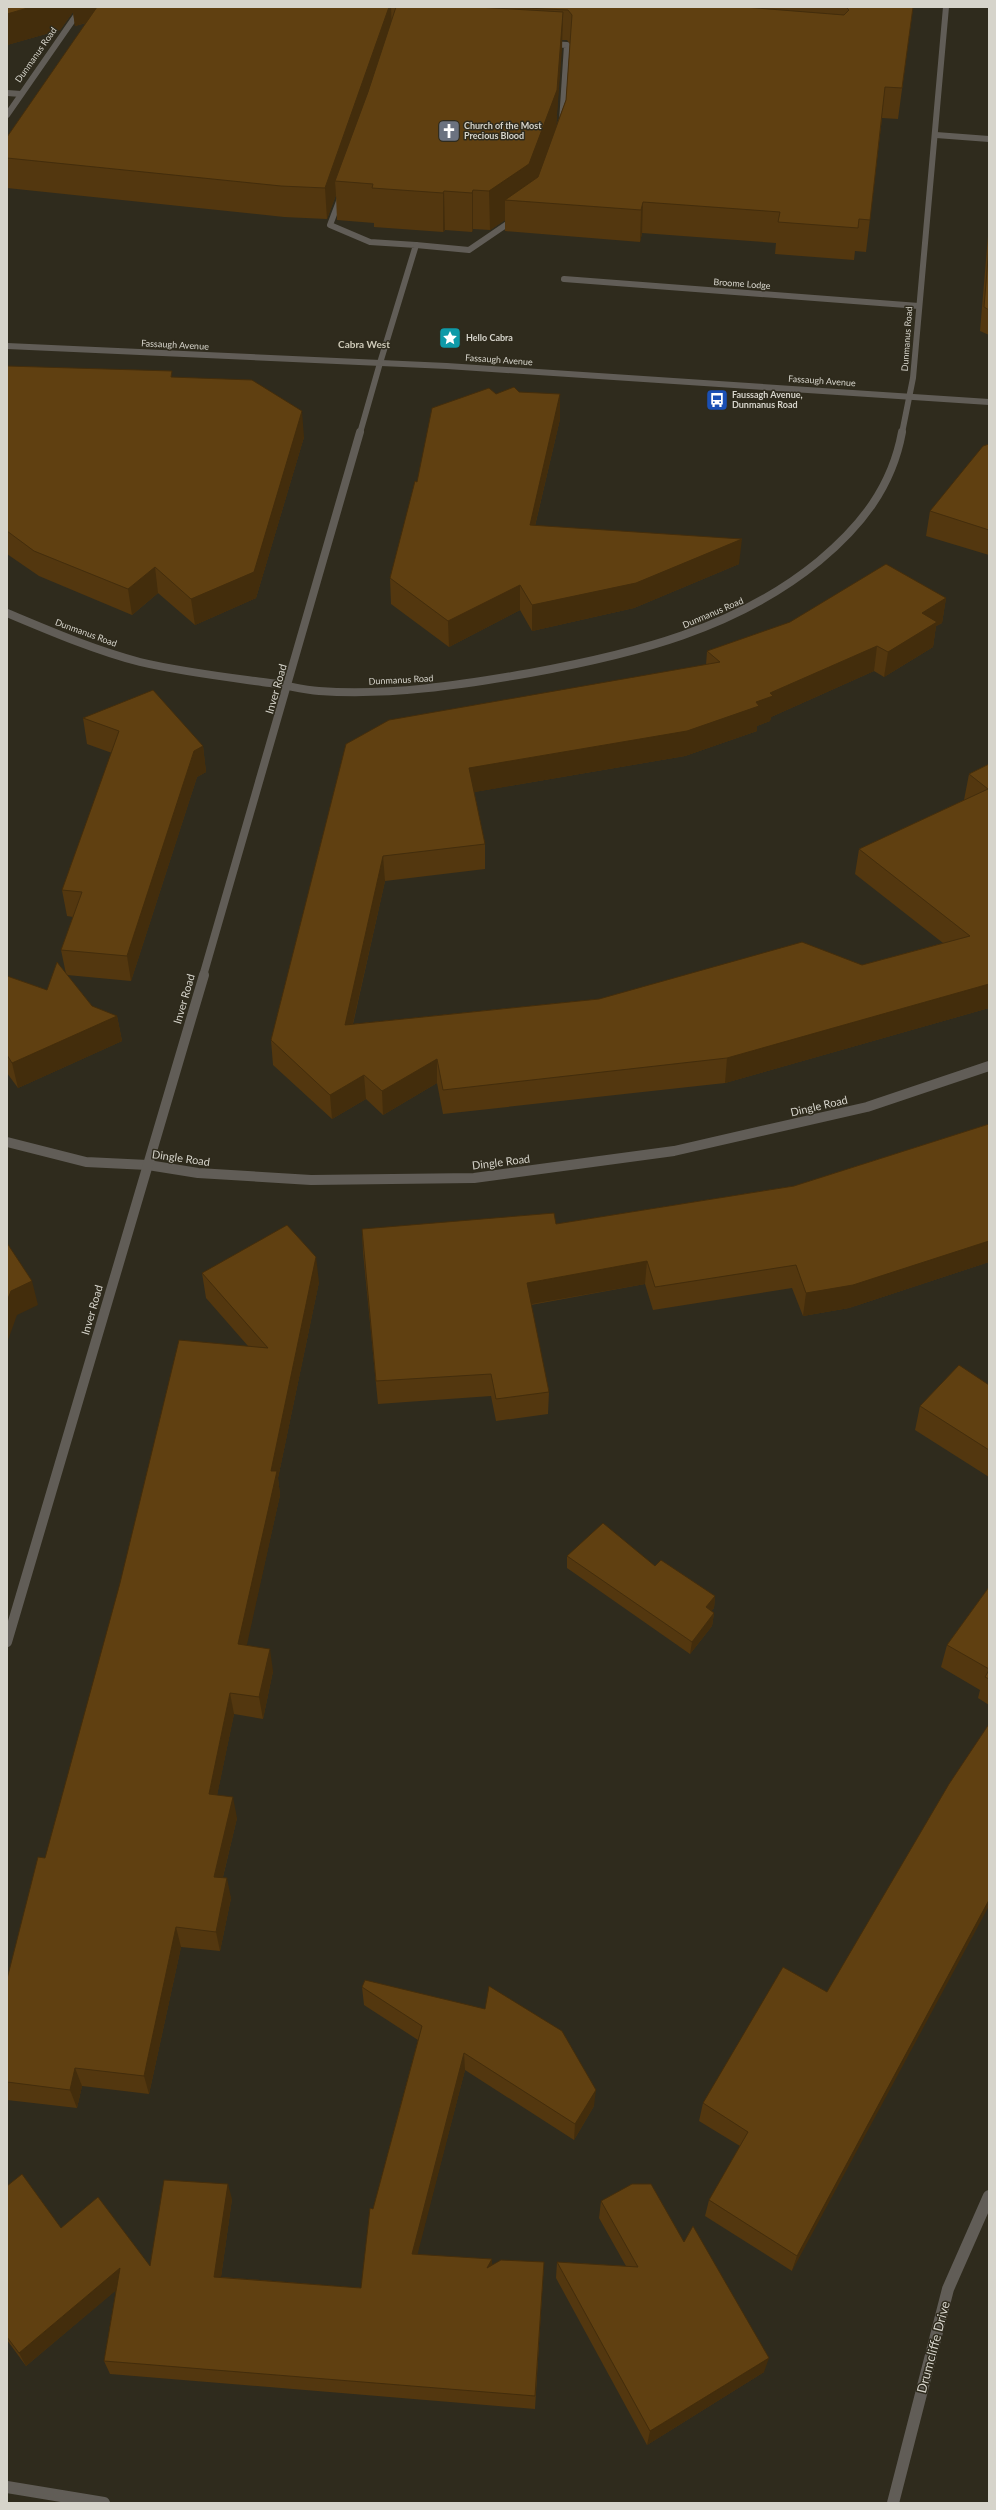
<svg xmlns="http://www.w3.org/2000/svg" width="996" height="2510" viewBox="0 0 996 2510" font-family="Lato,sans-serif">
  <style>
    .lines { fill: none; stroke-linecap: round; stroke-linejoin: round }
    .service { stroke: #615d57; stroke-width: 6 }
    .minor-far3 { stroke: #615d57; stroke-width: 6 }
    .minor-far2 { stroke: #615d57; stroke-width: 8 }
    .minor-far1 { stroke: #615d57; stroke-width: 10 }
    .minor { stroke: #615d57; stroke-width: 12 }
    .tertiary { stroke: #615d57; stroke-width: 6 }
    .wall { fill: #53370f; fill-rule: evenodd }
    .shaded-wall { fill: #432d0c }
    .building { fill: #604011; stroke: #432d0c }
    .labels { text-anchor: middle; stroke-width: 3; stroke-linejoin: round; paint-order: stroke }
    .far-street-label { font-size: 9px; fill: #d6d4cb; stroke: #2f2b1d }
    .far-poi-label { font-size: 9px; font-weight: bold; fill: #d6d4cb; stroke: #2f2b1d; text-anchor: start }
    .far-neighbourhood-label { font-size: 10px; font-weight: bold; fill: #cecab8; stroke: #2f2b1d }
    .street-label { font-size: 11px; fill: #d6d4cb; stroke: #2f2b1d }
    .near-street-label { font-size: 13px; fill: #d6d4cb; stroke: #2f2b1d }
  </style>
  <rect width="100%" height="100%" fill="#2f2b1d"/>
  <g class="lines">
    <g class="service">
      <path d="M550 44 567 45 562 122"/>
      <path d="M341 196 330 225 370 242 416 245 380 363"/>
      <path d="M416 245 469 250 516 218"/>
    </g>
    <g class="minor-far3">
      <path d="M7 93 21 94"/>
      <path d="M7 115 82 7"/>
      <path d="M936 135 989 139"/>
      <path d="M564 279 919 306"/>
      <path d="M360 433 380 363"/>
      <path d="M902 433 913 378 946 7"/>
    </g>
    <g class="minor-far2">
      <path d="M7 613C50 631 94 650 140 662 182 672 226 677 270 683 286 685 303 690 319 691 390 696 461 685 530 673 634 654 736 629 819 561 861 526 892 487 902 432"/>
      <path d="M203 976 360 432"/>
    </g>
    <g class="minor-far1">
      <path d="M7 1142 86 1162 148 1165 198 1173 311 1180 474 1178 674 1151 867 1107 989 1066"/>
      <path d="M7 1642 204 975"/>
    </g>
    <g class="minor">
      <path d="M7 2487 104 2503"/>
      <path d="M893 2503 948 2289 989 2196"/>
    </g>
    <path class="tertiary" d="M7 346 447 366 989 402"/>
  </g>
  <g class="wall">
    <path d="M7 7H913L898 119 882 118 866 252 855 251 854 260 775 254 776 243 642 233 640 242 505 231V220L490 230 473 229 472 232 445 230 443 232 374 227V223L337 220 336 195 327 219 284 217 7 188V137L86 23 75 26 73 12 60 30 7 45ZM562 40H567L570 44 566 100 556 126Z"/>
    <path d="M989 182V335L980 331 988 236V188Z"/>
    <path d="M7 366 173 377 304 437 256 598 195 625 158 593 132 615 39 576 7 554Z"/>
    <path d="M519 392 560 419 535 526 739 564 634 608 532 631 520 610 449 647 391 604 390 578 417 482 496 394Z"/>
    <path d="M989 444V555L926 536 930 511Z"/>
    <path d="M946 598 942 623 936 626 933 647 884 677 874 671 771 717 770 721 757 726V731L685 756 474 792 485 844V869L385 881 353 1024 599 999 862 965 943 943 855 874 859 849 964 800 969 774 989 764V1008L725 1083 443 1114 437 1083 383 1115 366 1099 332 1119 273 1065 271 1040 346 744 706 665 707 651Z"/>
    <path d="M83 718 203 746 206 772 197 777 131 981 67 975 92 1006 117 1016 122 1041 18 1088 7 1073V976L47 990 66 974 61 950 73 917 67 916 62 890 112 753 87 744Z"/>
    <path d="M989 1124V1262L849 1308 803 1316 792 1288 653 1310 645 1284 531 1305 549 1392 548 1414 496 1421 491 1396 378 1404 363 1252 362 1229 556 1224 794 1186Z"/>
    <path d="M202 1273 319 1282 278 1478 280 1495 246 1646 273 1671 263 1719 234 1714 217 1795 237 1818 223 1877 231 1898 220 1951 181 1947 149 2094 82 2086 77 2108 7 2100V1979L45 1858 248 1346 206 1298Z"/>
    <path d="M989 1385V1477L915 1430 920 1406Z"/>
    <path d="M567 1556 655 1566 715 1596 714 1608 711 1611 714 1613 712 1626 690 1654 567 1568Z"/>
    <path d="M989 1587V1705L978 1698 980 1690 941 1667 947 1645Z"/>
    <path d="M989 1724 792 2271 705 2216 709 2200 740 2146 699 2121 703 2103 827 1992Z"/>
    <path d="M362 1987 594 2106 574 2140 465 2070 417 2254 492 2265 544 2262 535 2409 110 2374 104 2361 116 2290 26 2366 7 2340V2186L61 2228 150 2266 232 2199 221 2277 361 2288 373 2209 418 2040 364 2005Z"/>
    <path d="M601 2201 684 2242 764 2372 647 2445 556 2278 557 2262 626 2266 599 2218Z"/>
  </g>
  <g class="shaded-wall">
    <path d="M31 7H116V14L75 26 73 12 60 30 7 45V14Z"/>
    <path d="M389 7H391L392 32 335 181 336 195 327 219 325 188Z"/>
    <path d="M563 12 562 49 556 128 530 202 505 200V220L490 230 489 191Z"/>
    <path d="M473 190V229L472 232V193Z"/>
    <path d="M444 191 445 230 443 232V193Z"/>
    <path d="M643 202 642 233 640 242 641 210Z"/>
    <path d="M560 394V419L529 551 530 525Z"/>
    <path d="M302 411 304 437 256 598 195 625 191 599Z"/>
    <path d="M742 539 739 564 634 608 532 631V605Z"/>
    <path d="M155 567 158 593 132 615 128 589Z"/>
    <path d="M520 585V610L449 647 448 621Z"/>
    <path d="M946 598 942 623 936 626 933 647 884 677 888 652 922 613Z"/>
    <path d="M877 646 874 671 771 717 770 721 757 726V731L685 756 469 793V768L756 702 770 693Z"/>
    <path d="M203 746 206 772 197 777 131 981 127 956 194 751Z"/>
    <path d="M383 856 385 881 347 1049 345 1025Z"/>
    <path d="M989 984V1008L725 1083 727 1058Z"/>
    <path d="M117 1016 122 1041 18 1088 12 1063Z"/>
    <path d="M437 1059V1083L383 1115 382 1091Z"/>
    <path d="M364 1075 366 1099 332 1119 330 1095Z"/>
    <path d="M989 1241V1262L849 1308 803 1316 806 1293Z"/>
    <path d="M316 1257 319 1282 278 1478 280 1495 242 1667 238 1644 271 1471Z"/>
    <path d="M647 1261 645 1284 526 1305 527 1283Z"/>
    <path d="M32 1281 38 1305 17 1315 7 1343V1301L11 1291Z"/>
    <path d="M715 1596 714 1608 704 1619 706 1607Z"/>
    <path d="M714 1613 712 1626 690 1654 692 1642Z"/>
    <path d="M270 1649 273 1671 263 1719 259 1697Z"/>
    <path d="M230 1693 234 1714 213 1815 209 1794Z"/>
    <path d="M233 1797 237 1818 218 1897 214 1877Z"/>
    <path d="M227 1878 231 1898 220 1951 216 1932Z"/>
    <path d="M989 1900V1906L792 2271 797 2256Z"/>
    <path d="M176 1927 181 1947 149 2094 144 2076Z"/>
    <path d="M464 2053 465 2070 414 2268 412 2254Z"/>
    <path d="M75 2068 82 2086 77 2108 70 2090Z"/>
    <path d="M596 2090 594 2106 574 2140 575 2124Z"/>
    <path d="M228 2184 232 2199 219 2291 214 2277Z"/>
    <path d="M492 2259V2274L487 2268Z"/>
    <path d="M120 2268 126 2282 26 2366 19 2353Z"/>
    <path d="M769 2358 764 2372 647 2445 650 2431Z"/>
  </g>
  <g class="building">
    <path d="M7 7H31L7 14Z"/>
    <path d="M97 7H389L325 188 281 186 7 158V137Z"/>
    <path d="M396 7H477L563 12 557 90 529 164 489 191 473 190 472 193 444 191 443 193 372 188 373 184 335 181 368 92Z"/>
    <path d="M504 7H744L844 15 849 10 846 7H913L902 88 885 87 870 220 859 219 858 228 778 222 780 212 643 202 641 210 505 200 538 177 566 100 572 15 568 10Z"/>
    <path d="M989 247V310L984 307Z"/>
    <path d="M7 366 172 371 171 377 252 380 302 411 254 572 191 599 155 567 128 589 34 551 7 531Z"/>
    <path d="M514 387 519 392 560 394 530 525 742 539 636 583 532 605 520 585 448 621 390 578 415 481 417 482 432 408 489 388 496 394Z"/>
    <path d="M989 444V530L930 511 983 446Z"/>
    <path d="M886 564 946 598 922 613 937 622 888 652 877 646 770 693 773 696 756 702 759 706 687 731 469 768 485 844 383 856 345 1025 599 999 802 942 862 965 970 936 859 849 988 789 969 774 989 764V984L727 1058 443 1090 437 1059 382 1091 364 1075 330 1095 271 1040 346 744 389 720 720 662 707 651 790 622Z"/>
    <path d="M153 690 203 746 194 751 127 956 61 950 82 892 62 890 119 731 83 718Z"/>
    <path d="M57 962 92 1006 117 1016 12 1063 7 1055V976L47 990Z"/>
    <path d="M989 1124V1241L853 1285 806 1293 796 1265 655 1287 647 1261 527 1283 549 1392 496 1399 491 1374 376 1381 362 1229 554 1213 556 1224 794 1186Z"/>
    <path d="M287 1225 316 1257 271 1471H277L238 1644 270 1649 259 1697 230 1693 209 1794 233 1797 214 1877 227 1878 216 1932 176 1927 144 2076 75 2068 70 2090 7 2082V1979L38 1857 45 1858 120 1583 179 1340 268 1348 202 1273Z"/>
    <path d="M7 1243 32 1281 11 1291 7 1301Z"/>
    <path d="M959 1365 989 1385V1450L920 1406Z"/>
    <path d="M603 1523 655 1566 661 1560 715 1596 706 1607 714 1613 692 1642 567 1556Z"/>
    <path d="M989 1587V1669L947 1645Z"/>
    <path d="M989 1670V1679L985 1677Z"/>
    <path d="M989 1724V1900L797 2256 709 2200 748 2132 703 2103 783 1967 827 1992 949 1784Z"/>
    <path d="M365 1980 485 2009 489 1986 562 2031 596 2090 575 2124 464 2053 412 2254 492 2259 487 2268 501 2260 544 2262 535 2396 104 2361 120 2268 19 2353 7 2337V2186L22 2174 61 2228 98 2197 150 2266 164 2180 228 2184 214 2277 361 2288 370 2208 373 2209 422 2026 362 1987Z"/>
    <path d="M632 2184H651L684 2242 693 2226 769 2358 650 2431 557 2262 638 2267 601 2201Z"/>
  </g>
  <defs>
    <g id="church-square" transform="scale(1.15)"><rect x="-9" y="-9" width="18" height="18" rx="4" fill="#6b7280" stroke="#2f2b1d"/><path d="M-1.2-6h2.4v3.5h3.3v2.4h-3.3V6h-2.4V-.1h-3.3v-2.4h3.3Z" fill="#fff"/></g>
    <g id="sight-square" transform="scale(1.15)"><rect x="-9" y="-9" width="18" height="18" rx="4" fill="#0f9aa8" stroke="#2f2b1d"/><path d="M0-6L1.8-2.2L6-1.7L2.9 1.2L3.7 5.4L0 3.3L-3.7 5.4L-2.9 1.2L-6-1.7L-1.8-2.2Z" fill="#fff"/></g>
    <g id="bus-square" transform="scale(1.15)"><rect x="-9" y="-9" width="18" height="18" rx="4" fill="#1a4fb4" stroke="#2f2b1d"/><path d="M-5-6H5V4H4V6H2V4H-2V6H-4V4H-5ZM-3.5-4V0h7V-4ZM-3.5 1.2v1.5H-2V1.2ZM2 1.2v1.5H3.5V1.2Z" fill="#fff"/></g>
  </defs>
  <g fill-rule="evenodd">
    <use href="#church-square" x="449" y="131"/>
    <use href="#sight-square" x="450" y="338"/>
    <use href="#bus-square" x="717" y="400"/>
  </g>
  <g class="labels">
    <g class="far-street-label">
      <text transform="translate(36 55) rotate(-55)" y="3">Dunmanus Road</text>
      <text transform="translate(742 284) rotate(4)" y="3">Broome Lodge</text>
      <text transform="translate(907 339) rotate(-86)" y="3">Dunmanus Road</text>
      <text transform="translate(175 345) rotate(3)" y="3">Fassaugh Avenue</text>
      <text transform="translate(499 360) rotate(4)" y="3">Fassaugh Avenue</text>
      <text transform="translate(822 381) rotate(4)" y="3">Fassaugh Avenue</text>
      <text transform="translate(713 613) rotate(-23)" y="3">Dunmanus Road</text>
      <text transform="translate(86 633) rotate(20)" y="3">Dunmanus Road</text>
      <text transform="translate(401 680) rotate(-3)" y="3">Dunmanus Road</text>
    </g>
    <g class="far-poi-label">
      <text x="464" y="129">Church of the Most<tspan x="464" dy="10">Precious Blood</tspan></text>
      <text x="466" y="341">Hello Cabra</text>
      <text x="732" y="398">Faussagh Avenue,<tspan x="732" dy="10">Dunmanus Road</tspan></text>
    </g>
    <g class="far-neighbourhood-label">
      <text x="364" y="348">Cabra West</text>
    </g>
    <g class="street-label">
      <text transform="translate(276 689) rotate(-74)" y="4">Inver Road</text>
      <text transform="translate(184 999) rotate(-74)" y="4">Inver Road</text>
      <text transform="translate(819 1106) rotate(-13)" y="4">Dingle Road</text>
      <text transform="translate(181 1158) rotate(8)" y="4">Dingle Road</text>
      <text transform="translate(501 1162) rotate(-7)" y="4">Dingle Road</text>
      <text transform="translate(92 1310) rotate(-74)" y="4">Inver Road</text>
    </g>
    <g class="near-street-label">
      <text transform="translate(933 2347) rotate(-75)" y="5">Drumcliffe Drive</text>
    </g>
  </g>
  <rect width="996" height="2510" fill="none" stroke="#d6d4cb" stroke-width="16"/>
</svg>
